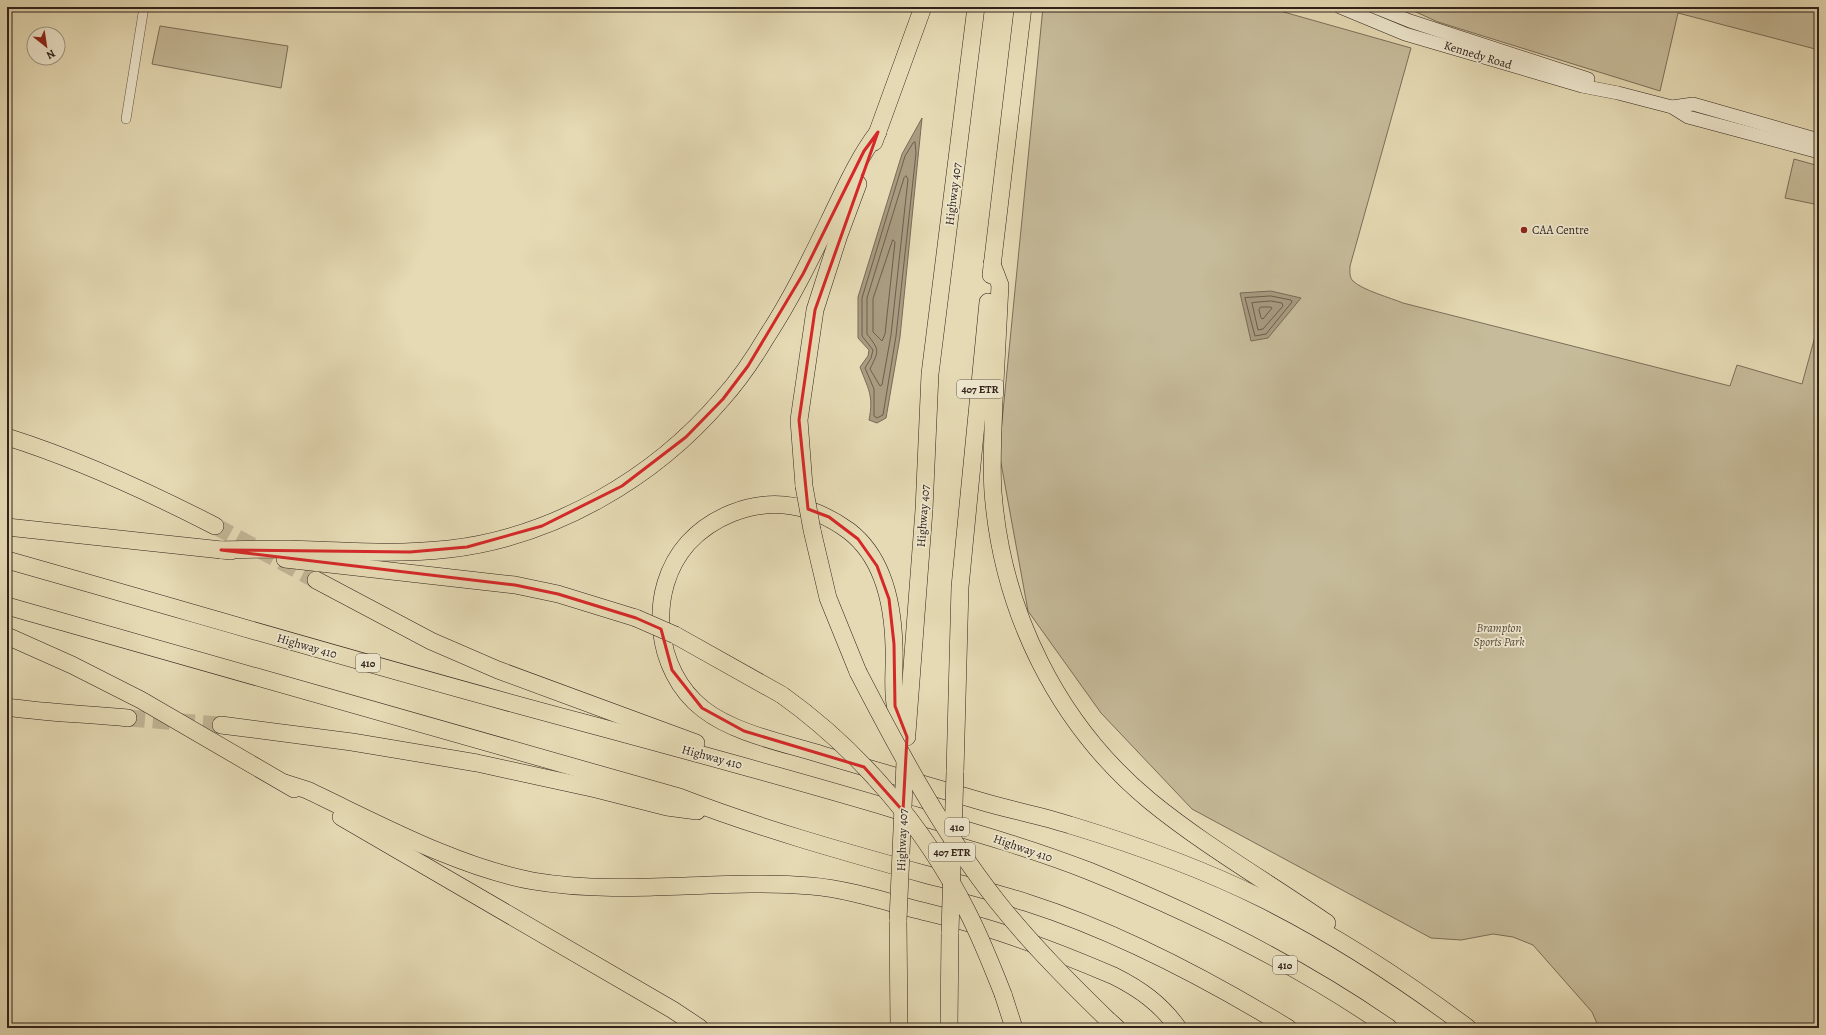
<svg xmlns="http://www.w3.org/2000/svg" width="1826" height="1035" viewBox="0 0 1826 1035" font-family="Alegreya,serif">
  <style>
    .green { fill: #c6bb9a; stroke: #7c6e5a }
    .water { fill: #a89b80; stroke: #786b57 }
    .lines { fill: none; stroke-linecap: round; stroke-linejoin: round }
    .shore { stroke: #6c5e4d; stroke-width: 1 }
    .highway-tunnel { stroke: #c1b595; stroke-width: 17; stroke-dasharray: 17 8; stroke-linecap: butt }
    .street-casing { stroke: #5e5040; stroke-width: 10 }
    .secondary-casing { stroke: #31221a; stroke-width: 14 }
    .highway-casing { stroke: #31221a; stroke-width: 18 }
    .street { stroke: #eee7ce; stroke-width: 9 }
    .secondary { stroke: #eee7ce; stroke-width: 13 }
    .highway { stroke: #e5dab4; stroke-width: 17 }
    .highway-bridge-casing { stroke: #31221a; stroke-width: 18; stroke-linecap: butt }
    .highway-bridge { stroke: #e5dab4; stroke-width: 17 }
    .marked { fill: none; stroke: #d62828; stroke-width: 3; stroke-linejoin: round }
    .poi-dot { fill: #8f2418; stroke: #eee7ce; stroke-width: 1.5 }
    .labels { text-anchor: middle; stroke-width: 3.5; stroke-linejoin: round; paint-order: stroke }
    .shield { fill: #eee7ce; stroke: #6a5d50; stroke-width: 1 }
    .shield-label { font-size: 11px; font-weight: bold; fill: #31221a }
    .street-label { font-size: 12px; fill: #31221a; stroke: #eee7ce }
    .poi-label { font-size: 12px; fill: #31221a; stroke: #eee7ce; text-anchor: start }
    .park-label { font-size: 12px; font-style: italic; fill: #56483a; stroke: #eee7ce }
  </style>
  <rect width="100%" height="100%" fill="#e5dab4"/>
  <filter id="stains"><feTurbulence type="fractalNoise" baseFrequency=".005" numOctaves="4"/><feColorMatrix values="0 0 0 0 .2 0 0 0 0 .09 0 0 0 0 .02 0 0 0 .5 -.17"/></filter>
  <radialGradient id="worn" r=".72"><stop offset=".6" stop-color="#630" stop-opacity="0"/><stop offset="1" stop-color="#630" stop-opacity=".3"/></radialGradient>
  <g class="green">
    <path d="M1043 7H1266L1411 48 1350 266C1350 272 1349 277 1353 281 1362 290 1391 298 1403 303L1730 386 1737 365 1802 384 1819 322V1028H1599L1592 1012 1533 945 1513 937 1493 934 1461 940 1431 938 1192 809 1101 713 1028 611 999 452Z"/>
    <path d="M1405 7H1819V50L1678 13 1660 91 1438 22Z"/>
    <path d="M160 26 288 46 281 88 152 64Z"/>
    <path d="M1794 159 1819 166V205L1785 198Z"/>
  </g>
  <g class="water">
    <path d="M922 118 900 337 886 418 877 423 869 420C874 395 868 389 860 367L868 356 869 350 858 338V297L902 154Z"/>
    <path d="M1271 291 1301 298 1268 338 1251 341 1240 293Z"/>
  </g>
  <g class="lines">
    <g class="shore">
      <path d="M915 142 916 153 896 336 883 415 877 418 874 416V389L865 368 871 358 873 350 862 336V298L905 156 913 143Z"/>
      <path d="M906 176 908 179 891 335 882 385 880 386 870 369C879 350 880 351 867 334V298L904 178Z"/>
      <path d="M893 240 895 242 885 334 882 341 873 332V299Z"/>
      <path d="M1271 296 1291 300 1292 302 1266 334 1255 336 1245 298Z"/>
      <path d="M1271 301 1282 303 1283 306 1263 329 1258 330 1252 303Z"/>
      <path d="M1261 307H1270L1272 308 1263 319 1261 318 1259 310Z"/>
    </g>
    <g class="highway-tunnel">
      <path d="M215 526 316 580"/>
      <path d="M128 718 221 725"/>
    </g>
    <g class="street-casing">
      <path id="street" d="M126 119 144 7"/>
    </g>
    <g class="secondary-casing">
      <g id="secondary">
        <path d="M1340 7 1405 34 1582 86 1618 93 1672 107 1688 117 1819 152"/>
        <path d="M1375 7 1410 21 1588 79"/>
        <path d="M1672 107 1693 104 1819 140"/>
      </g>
    </g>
    <g class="highway-casing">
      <g id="highway">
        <path d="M874 142 923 7"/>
        <path d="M992 264 1000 285C998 324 996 363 994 402 993 432 991 462 993 492 1002 611 1057 724 1150 801 1205 846 1268 882 1327 923"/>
        <path d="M991 275 1023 7"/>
        <path d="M7 437C80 460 147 491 215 526"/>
        <path d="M804 486 799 420 815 310 839 235 858 184"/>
        <path d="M7 527 231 551"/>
        <path d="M812 530 828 598 858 672"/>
        <path d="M221 550C244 549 267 549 290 549 343 551 396 555 449 549 553 537 654 479 722 399 739 380 754 358 767 336 792 298 812 256 832 215 846 186 859 157 878 132"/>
        <path d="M285 559 515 585 558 594 636 618"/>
        <path d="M7 560C198 614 389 671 581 722 685 750 789 778 893 809 959 828 1025 846 1089 871 1193 913 1297 964 1389 1028"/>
        <path d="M316 580 431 641 498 670 696 743"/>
        <path d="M7 606 679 797C759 828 841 851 924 874 958 883 994 892 1028 903 1116 931 1209 980 1288 1028"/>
        <path d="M675 635 782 695"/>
        <path d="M7 636 72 665 141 700 294 789"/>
        <path d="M7 707C47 713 87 714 128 718"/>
        <path d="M221 725 352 742 477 763 596 789 667 807 697 811"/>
        <path d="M907 733 924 510 930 374 976 7"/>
        <path d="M907 737C903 727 896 715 895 704 892 685 895 666 894 647 893 605 884 558 849 531 830 517 808 507 784 505 749 502 712 517 688 543 646 590 654 671 703 709 735 734 785 743 823 755 877 771 932 787 987 803 1015 811 1043 816 1070 825 1136 845 1201 868 1263 899 1335 935 1404 980 1468 1028"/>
        <path d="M955 772 960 587 988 302"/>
        <path d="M285 783 307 790C377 823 457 867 533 881 627 897 718 878 811 886 846 889 881 900 914 909 946 917 977 924 1008 935 1044 947 1079 961 1114 976 1140 989 1161 1004 1178 1028"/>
        <path d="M341 817 673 1010 700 1028"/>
        <path d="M898 920 899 1028"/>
        <path d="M1003 994 1014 1028"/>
        <path d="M1108 1020 1117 1028"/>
        <path d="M949 1028 950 932"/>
      </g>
    </g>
    <use href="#street" class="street"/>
    <use href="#secondary" class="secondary"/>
    <use href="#highway" class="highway"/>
    <g class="highway-bridge-casing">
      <g id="highway-bridge">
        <path d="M804 486 812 530"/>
        <path d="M636 618 675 635"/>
        <path d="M858 672C899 751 941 830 996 900 1030 943 1069 982 1108 1020"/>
        <path d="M782 695C859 750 924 826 967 911 981 938 992 966 1003 994"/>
        <path d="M898 920 905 762"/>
        <path d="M950 932 955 772"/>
      </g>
    </g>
    <use href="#highway-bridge" class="highway-bridge"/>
  </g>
  <path class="marked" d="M878 132 815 310 799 420 808 509 829 517 858 539 877 566 889 599 894 644 895 706 907 737 903 811 864 767 744 731 702 708 672 670 661 629 636 618 558 594 515 585 221 550 410 552 467 547 542 526 622 486 686 437 723 399 748 366 803 274 864 151Z"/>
  <circle class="poi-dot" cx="1524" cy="230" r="4"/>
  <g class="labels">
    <g class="shield">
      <rect x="957" y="380" width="46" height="18" rx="3"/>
      <rect x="356" y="654" width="24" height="18" rx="3"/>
      <rect x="945" y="818" width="24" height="18" rx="3"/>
      <rect x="929" y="843" width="46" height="18" rx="3"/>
      <rect x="1273" y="956" width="24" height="18" rx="3"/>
    </g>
    <g class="shield-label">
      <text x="980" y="393">407 ETR</text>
      <text x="368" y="667">410</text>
      <text x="957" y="831">410</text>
      <text x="952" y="856">407 ETR</text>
      <text x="1285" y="969">410</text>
    </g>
    <g class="street-label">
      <text transform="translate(1478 55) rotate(17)" y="4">Kennedy Road</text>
      <text transform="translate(953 194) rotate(-83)" y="4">Highway 407</text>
      <text transform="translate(923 516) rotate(-86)" y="4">Highway 407</text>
      <text transform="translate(307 646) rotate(16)" y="4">Highway 410</text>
      <text transform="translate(712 757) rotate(15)" y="4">Highway 410</text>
      <text transform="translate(902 840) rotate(-88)" y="4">Highway 407</text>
      <text transform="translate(1023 848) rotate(19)" y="4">Highway 410</text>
    </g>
    <g class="poi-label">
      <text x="1532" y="234">CAA Centre</text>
    </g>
    <g class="park-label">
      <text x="1499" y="632">Brampton<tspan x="1499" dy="14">Sports Park</tspan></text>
    </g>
  </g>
  <rect width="1826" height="1035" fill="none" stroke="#e5dab4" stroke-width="24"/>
  <rect x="8" y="8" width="1810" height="1019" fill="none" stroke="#31221a" stroke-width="2"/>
  <rect x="12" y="12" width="1802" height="1011" fill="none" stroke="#31221a"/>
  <g transform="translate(46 46) rotate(150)"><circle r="19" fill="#eee7ce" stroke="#a29886"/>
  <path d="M0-3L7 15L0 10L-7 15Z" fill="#8f2418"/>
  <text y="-6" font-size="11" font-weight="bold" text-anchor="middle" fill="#31221a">N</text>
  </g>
  <rect width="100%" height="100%" filter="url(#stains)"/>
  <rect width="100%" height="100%" fill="url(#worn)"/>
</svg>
